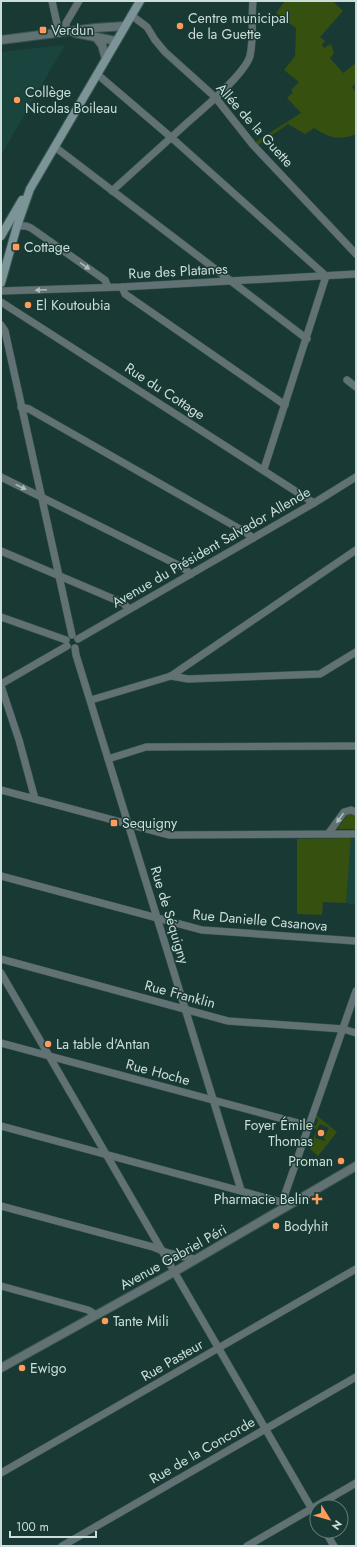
<svg xmlns="http://www.w3.org/2000/svg" width="357" height="1547" viewBox="0 0 357 1547" font-family="Jost,sans-serif">
  <style>
    .built { fill: #1a453e }
    .green { fill: #36500f }
    .lines { fill: none; stroke-linecap: round; stroke-linejoin: round }
    .minor-casing { stroke: #395852; stroke-width: 8 }
    .tertiary-casing { stroke: #395852; stroke-width: 10 }
    .secondary-casing { stroke: #395852; stroke-width: 10 }
    .minor { stroke: #627173; stroke-width: 7 }
    .tertiary { stroke: #627173; stroke-width: 8 }
    .secondary { stroke: #7c9497; stroke-width: 8 }
    .oneway { fill: #acbdbb }
    .poi-dot { fill: #ff9b5b; stroke: #193a34; stroke-width: 1.5 }
    .labels { text-anchor: middle; stroke-width: 3; stroke-linejoin: round; paint-order: stroke }
    .poi-label { font-size: 14px; fill: #ccdeda; stroke: #193a34; text-anchor: start }
    .street-label { font-size: 14px; fill: #ccdeda; stroke: #193a34 }
  </style>
  <rect width="100%" height="100%" fill="#193a34"/>
  <g class="built">
    <path d="M65 45 63 48 1 155V52Z"/>
    <path d="M351 838H356V905L346 903Z"/>
  </g>
  <g class="green">
    <path d="M285 1H333L343 11 320 37 325 41 322 45 324 48 331 44 334 53 330 58 343 73 356 63V83L352 87 356 92V134C338 141 330 138 314 128L305 134 288 124 255 147 252 144 301 113 287 98 293 92 291 90 299 82 284 70 295 56 296 28 276 13Z"/>
    <path d="M351 813 356 816V829H337L348 814Z"/>
    <path d="M351 838 346 903 323 902 322 915 297 914V839Z"/>
    <path d="M316 1115 337 1132 318 1156 310 1149 315 1134 316 1132 315 1138 325 1141 324 1137 329 1128 320 1124 317 1130 313 1127 314 1125 316 1126 318 1120 316 1117Z"/>
  </g>
  <g class="lines">
    <g class="minor-casing">
      <g id="minor">
        <path d="M52 1 59 33"/>
        <path d="M131 15 147 27 155 40 165 52 215 97 253 145 356 254"/>
        <path d="M66 32V23L79 1"/>
        <path d="M97 74 173 139 326 276 264 469"/>
        <path d="M55 147 307 339"/>
        <path d="M112 191C137 168 162 146 187 123 202 110 245 74 250 56 254 38 251 19 253 1"/>
        <path d="M17 226H26L31 228 105 280 108 287"/>
        <path d="M122 287 125 294 285 405"/>
        <path d="M1 291 122 287 356 274"/>
        <path d="M1 302 314 503"/>
        <path d="M1 325 5 331 72 635"/>
        <path d="M347 380 356 387"/>
        <path d="M21 407 29 409 245 532 253 538"/>
        <path d="M1 477 182 567 191 574"/>
        <path d="M1 551 123 603 129 609"/>
        <path d="M1 617 66 640"/>
        <path d="M78 639 314 503 356 477"/>
        <path d="M75 648 76 655 241 1190"/>
        <path d="M171 676 188 679 320 674 356 652"/>
        <path d="M1 684 67 646"/>
        <path d="M1 686 19 740 35 799"/>
        <path d="M91 700 171 676 356 550"/>
        <path d="M108 759 146 747 356 746"/>
        <path d="M1 790 169 835 356 834"/>
        <path d="M328 834 344 812 351 810 356 812"/>
        <path d="M1 876 202 930 356 941"/>
        <path d="M1 959 228 1021 343 1029 356 1033"/>
        <path d="M1 973 317 1518"/>
        <path d="M1 1043 309 1126"/>
        <path d="M1 1126 285 1203"/>
        <path d="M285 1203V1194L356 991"/>
        <path d="M1 1206 153 1247 168 1253 194 1259"/>
        <path d="M1 1286 88 1310 96 1315"/>
        <path d="M1 1473 356 1269"/>
        <path d="M325 1531 334 1546"/>
        <path d="M62 1546 356 1377"/>
        <path d="M247 1546 356 1483"/>
      </g>
    </g>
    <g class="tertiary-casing">
      <g id="tertiary">
        <path d="M75 33 116 41"/>
        <path d="M96 37 102 45 106 59"/>
        <path d="M1 40 95 28 125 26"/>
        <path d="M1 1368 174 1272 356 1166"/>
      </g>
    </g>
    <g class="secondary-casing">
      <g id="secondary">
        <path d="M1 236 22 200"/>
        <path d="M1 283 17 226 30 189 140 1"/>
      </g>
    </g>
    <use href="#minor" class="minor"/>
    <use href="#tertiary" class="tertiary"/>
    <use href="#secondary" class="secondary"/>
  </g>
  <defs><path id="oneway-solid" d="M-6-.8H1V-3.2L6.5 0L1 3.2V.8H-6Z"/></defs>
  <g class="oneway">
    <use href="#oneway-solid" transform="translate(85 266) rotate(35)"/>
    <use href="#oneway-solid" transform="translate(41 290) rotate(177)"/>
    <use href="#oneway-solid" transform="translate(21 487) rotate(26)"/>
    <use href="#oneway-solid" transform="translate(340 818) rotate(126)"/>
  </g>
  <g class="poi-dot">
    <circle cx="180" cy="26" r="4"/>
    <rect x="39" y="26" width="8" height="8" rx="2"/>
    <circle cx="17" cy="100" r="4"/>
    <rect x="12" y="243" width="8" height="8" rx="2"/>
    <circle cx="28" cy="305" r="4"/>
    <rect x="110" y="819" width="8" height="8" rx="2"/>
    <circle cx="48" cy="1044" r="4"/>
    <circle cx="321" cy="1133" r="4"/>
    <circle cx="341" cy="1161" r="4"/>
    <path d="M315 1193h4v4h4v4h-4v4h-4v-4h-4v-4h4z"/>
    <circle cx="276" cy="1226" r="4"/>
    <circle cx="105" cy="1321" r="4"/>
    <circle cx="22" cy="1368" r="4"/>
  </g>
  <g class="labels">
    <g class="poi-label">
      <text x="188" y="23">Centre municipal<tspan x="188" dy="16">de la Guette</tspan></text>
      <text x="51" y="35">Verdun</text>
      <text x="25" y="97">Collège<tspan x="25" dy="16">Nicolas Boileau</tspan></text>
      <text x="24" y="252">Cottage</text>
      <text x="36" y="310">El Koutoubia</text>
      <text x="122" y="828">Sequigny</text>
      <text x="56" y="1049">La table d'Antan</text>
      <text x="313" y="1130" text-anchor="end">Foyer Émile<tspan x="313" dy="16">Thomas</tspan></text>
      <text x="333" y="1166" text-anchor="end">Proman</text>
      <text x="309" y="1204" text-anchor="end">Pharmacie Belin</text>
      <text x="284" y="1231">Bodyhit</text>
      <text x="113" y="1326">Tante Mili</text>
      <text x="30" y="1373">Ewigo</text>
    </g>
    <g class="street-label">
      <text transform="translate(255 125) rotate(48)" y="5">Allée de la Guette</text>
      <text transform="translate(178 271) rotate(-3)" y="5">Rue des Platanes</text>
      <text transform="translate(165 391) rotate(33)" y="5">Rue du Cottage</text>
      <text transform="translate(211 547) rotate(-30)" y="5">Avenue du Président Salvador Allende</text>
      <text transform="translate(170 915) rotate(73)" y="5">Rue de Séquigny</text>
      <text transform="translate(260 920) rotate(5)" y="5">Rue Danielle Casanova</text>
      <text transform="translate(180 994) rotate(15)" y="5">Rue Franklin</text>
      <text transform="translate(158 1072) rotate(15)" y="5">Rue Hoche</text>
      <text transform="translate(173 1257) rotate(-29)" y="5">Avenue Gabriel Péri</text>
      <text transform="translate(172 1360) rotate(-30)" y="5">Rue Pasteur</text>
      <text transform="translate(202 1450) rotate(-30)" y="5">Rue de la Concorde</text>
    </g>
  </g>
  <rect width="357" height="1547" fill="none" stroke="#ccdeda" stroke-width="4"/>
  <g transform="translate(329 1519) rotate(127)"><circle r="19" fill="#193a34" stroke="#617c76"/>
  <path d="M0-3L7 15L0 10L-7 15Z" fill="#ff9b5b"/>
  <text y="-6" font-size="11" font-weight="bold" text-anchor="middle" fill="#ccdeda">N</text>
  </g>
  <path d="M10 1531v6h86v-6" fill="none" stroke="#ccdeda" stroke-width="2"/>
  <text x="16" y="1531" font-size="12" fill="#ccdeda" stroke="#193a34" stroke-width="3" paint-order="stroke">100 m</text>
</svg>
